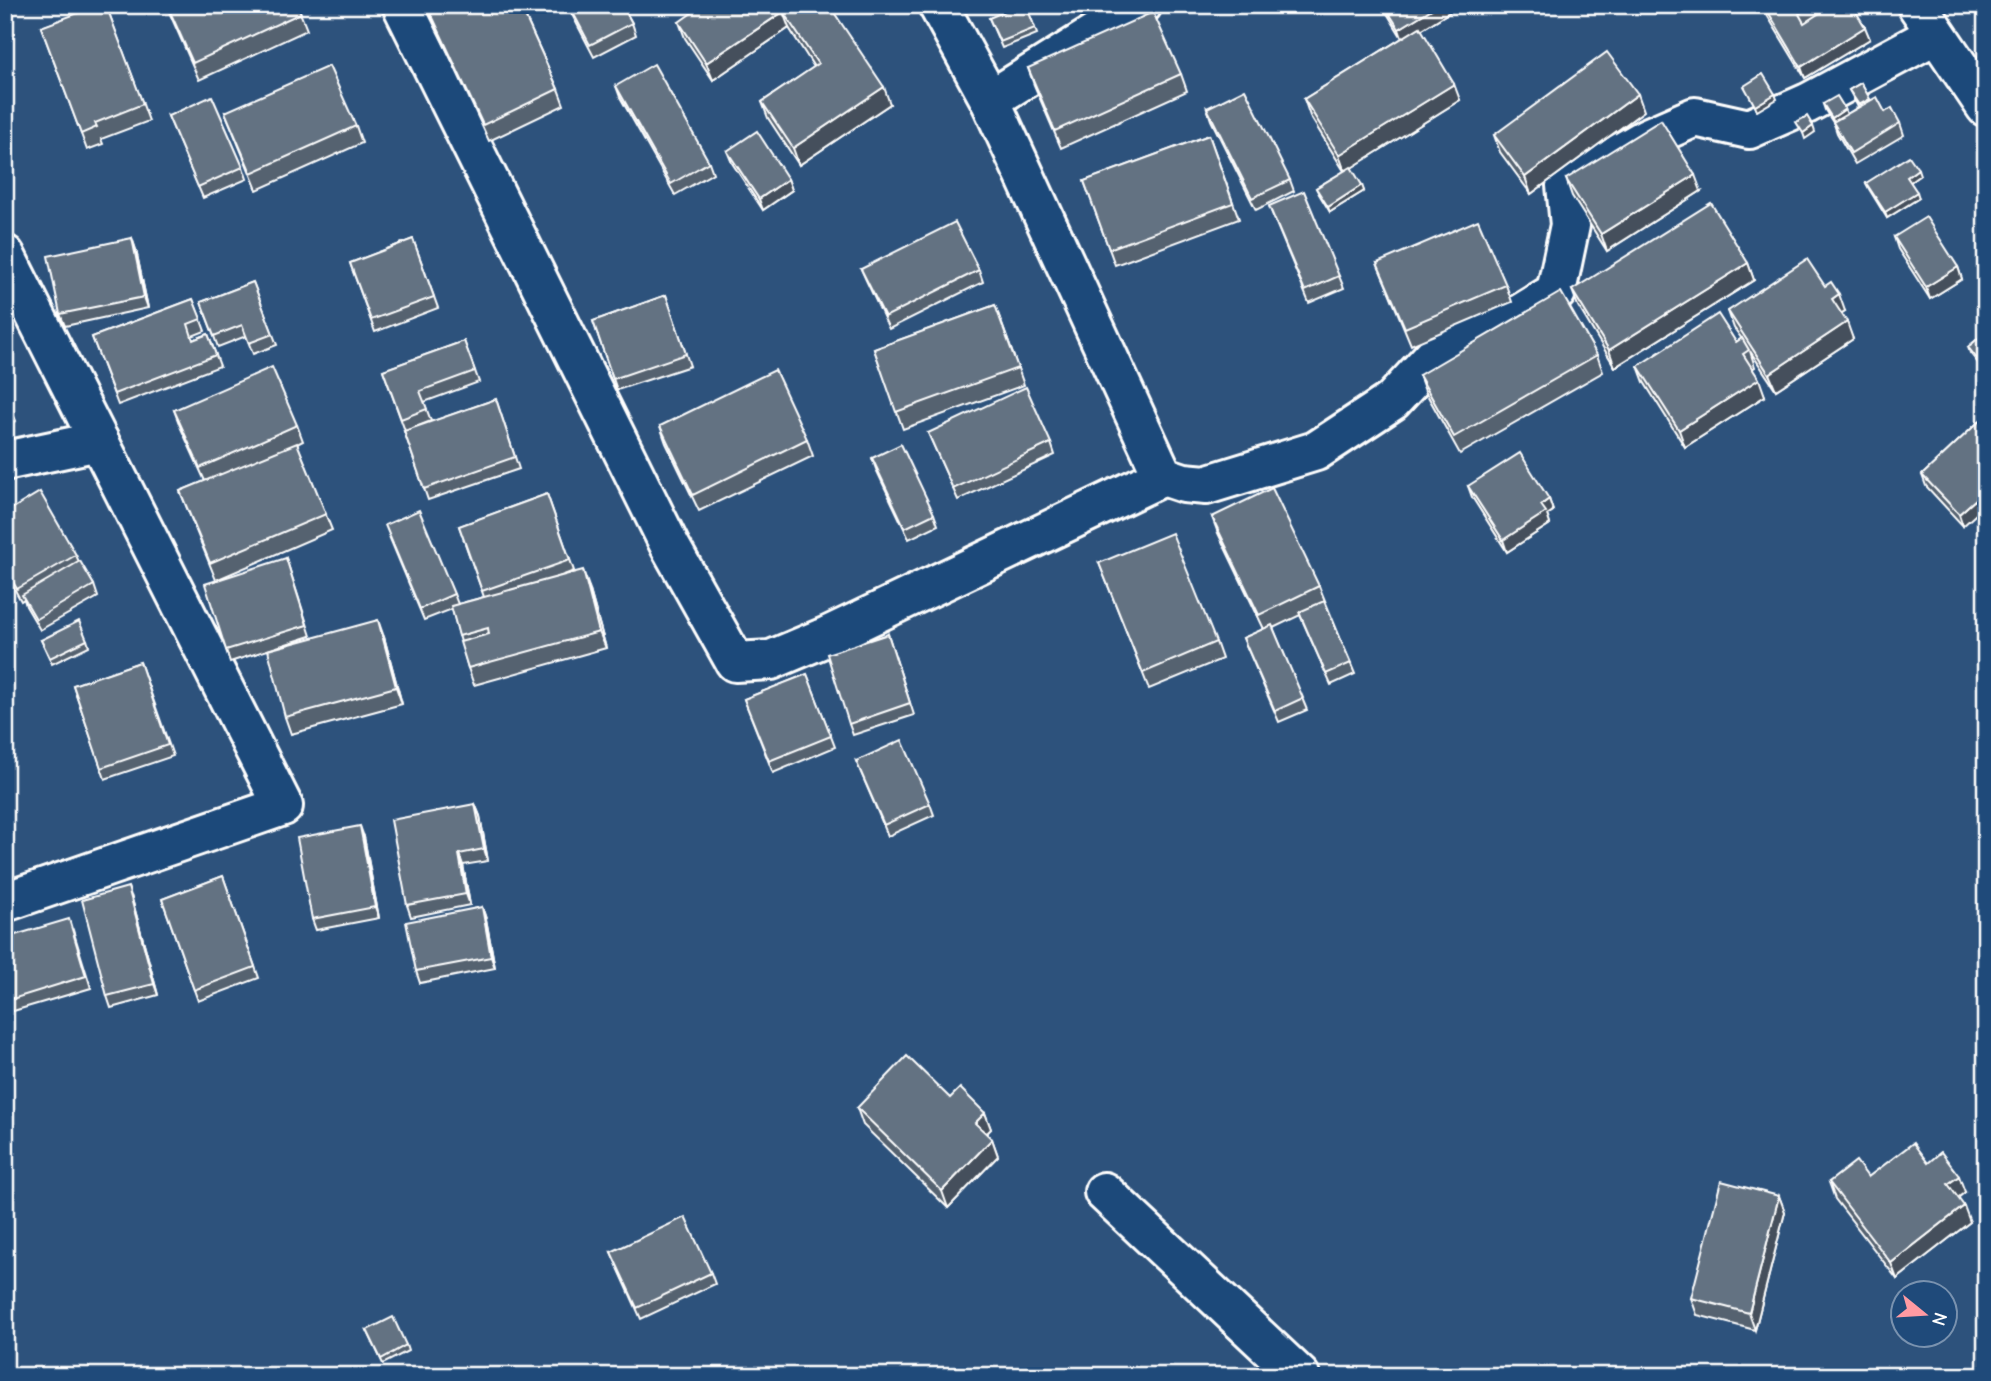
<svg xmlns="http://www.w3.org/2000/svg" width="1991" height="1381" viewBox="0 0 1991 1381" font-family="'Comic Neue',sans-serif">
  <style>
    .lines { fill: none; stroke-linecap: round; stroke-linejoin: round }
    .street-casing { stroke: #fff; stroke-width: 44 }
    .secondary-casing { stroke: #fff; stroke-width: 44 }
    .street { stroke: #1f4a7a; stroke-width: 38 }
    .secondary { stroke: #1f4a7a; stroke-width: 38 }
    .wall { fill: #556270; stroke: #fff; stroke-width: 2 }
    .shaded-wall { fill: #45505b; stroke: #fff; stroke-width: 2 }
    .building { fill: #637282; stroke: #fff; stroke-width: 2 }
  </style>
  <rect width="100%" height="100%" fill="#2d527c"/>
  <filter id="ink" filterUnits="userSpaceOnUse"><feTurbulence type="fractalNoise" baseFrequency=".0143" numOctaves="2"/><feDisplacementMap in="SourceGraphic" scale="14" xChannelSelector="R" yChannelSelector="G"/><feConvolveMatrix kernelMatrix="1 2 1 2 8 2 1 2 1" color-interpolation-filters="sRGB"/></filter>
  <g filter="url(#ink)">
    <g class="lines">
      <g class="street-casing">
        <g id="street">
          <path d="M402 5 670 546 735 662 771 660 828 636 1163 476"/>
          <path d="M938 5 990 100 1163 476 1184 483 1206 485 1316 451 1392 401 1440 349 1509 321 1556 292 1570 225 1566 185 1647 138 1695 117 1749 129 1808 103 1936 34"/>
          <path d="M990 100 1142 5"/>
          <path d="M5 255 283 806 5 902"/>
          <path d="M5 461 99 441"/>
          <path d="M1104 1192 1300 1376"/>
        </g>
      </g>
      <g class="secondary-casing">
        <path id="secondary" d="M1917 5 1986 107"/>
      </g>
      <use href="#street" class="street"/>
      <use href="#secondary" class="secondary"/>
    </g>
    <g class="wall">
      <path d="M106 5 149 121 101 139 103 144 87 150 41 27Z"/>
      <path d="M166 5H297L307 30 199 80Z"/>
      <path d="M426 5H520L558 89 564 105 489 141Z"/>
      <path d="M567 5H622L632 23 636 35 594 57Z"/>
      <path d="M829 5 890 104 799 165 768 118 762 102 814 67 789 28 713 80 685 38 679 22Z"/>
      <path d="M977 5H990L979 10Z"/>
      <path d="M1026 5 1037 34 1002 48 989 18Z"/>
      <path d="M1382 5H1455L1456 8 1421 30 1460 100 1351 168 1364 191 1330 212 1319 194 1316 188 1344 171 1310 116 1304 99 1402 38Z"/>
      <path d="M1763 5H1852L1870 39 1805 78 1767 15Z"/>
      <path d="M1028 68 1181 74 1187 91 1061 148 1034 85Z"/>
      <path d="M1861 83 1870 100 1900 123 1904 135 1855 164 1837 133 1834 124 1825 110 1823 104 1845 109 1847 114 1858 107 1849 90Z"/>
      <path d="M616 86 709 162 713 173 675 195 620 97Z"/>
      <path d="M1207 108 1290 180 1294 191 1256 210 1211 120Z"/>
      <path d="M1644 111 1531 194 1500 152 1494 135Z"/>
      <path d="M225 112 356 126 362 143 257 190Z"/>
      <path d="M168 116 243 167 247 179 203 198Z"/>
      <path d="M1209 135 1239 219 1115 265 1084 181Z"/>
      <path d="M727 151 788 179 792 190 763 210 732 163Z"/>
      <path d="M1920 175 1910 182 1919 198 1887 218 1869 189 1866 183Z"/>
      <path d="M1566 179 1701 191 1607 251 1572 196Z"/>
      <path d="M1269 206 1339 276 1344 288 1309 303Z"/>
      <path d="M1894 237 1958 267 1962 279 1930 299 1898 249Z"/>
      <path d="M132 238 136 250 148 308 65 326 60 314Z"/>
      <path d="M413 239 438 308 375 332 350 263Z"/>
      <path d="M1377 263 1506 285 1512 302 1411 345Z"/>
      <path d="M1748 263 1754 280 1615 367 1578 306 1572 290Z"/>
      <path d="M861 269 979 270 983 282 889 329 866 280Z"/>
      <path d="M253 282 277 345 253 354 246 336 218 347 201 302Z"/>
      <path d="M1825 286 1845 311 1841 313 1853 339 1776 390 1750 351 1755 367 1752 369 1765 396 1685 447 1644 382 1638 366 1736 342 1742 339 1734 328 1728 311Z"/>
      <path d="M666 295 690 366 617 390 593 321Z"/>
      <path d="M193 299 205 331 192 336 193 340 208 334 220 366 118 405 92 337Z"/>
      <path d="M995 305 1024 385 903 429 874 349Z"/>
      <path d="M1986 332V373L1970 353 1968 347Z"/>
      <path d="M464 341 479 382 424 402 431 421 408 430 496 399 519 469 428 500 404 431H405L383 370Z"/>
      <path d="M1597 355 1603 372 1460 454 1425 391 1419 375Z"/>
      <path d="M5 393 16 421 5 425Z"/>
      <path d="M174 410 297 425 303 441 297 444 332 530 216 580 180 491 205 481 180 426Z"/>
      <path d="M1986 415 1963 526 1926 486 1922 475Z"/>
      <path d="M660 426 807 439 813 456 699 511 666 443Z"/>
      <path d="M928 433 1051 443 1055 455 958 500Z"/>
      <path d="M872 458 934 514 938 525 909 539 876 469Z"/>
      <path d="M1468 486 1549 499 1553 511 1547 515 1550 524 1507 552 1472 497Z"/>
      <path d="M547 494 574 571 556 578 589 587 606 648 474 685 468 668 452 609 424 620 389 536 454 594 458 604 484 597 459 526Z"/>
      <path d="M5 513 76 555 79 562 94 585 98 597 40 630 26 606 24 599 21 601 5 572Z"/>
      <path d="M1212 517 1319 586 1355 674 1331 685 1300 615 1273 628 1307 710 1279 722 1243 638 1264 629 1218 533Z"/>
      <path d="M286 558 311 636 230 662 226 650Z"/>
      <path d="M1099 563 1216 642 1222 659 1149 689Z"/>
      <path d="M888 634 914 715 853 735 849 724Z"/>
      <path d="M384 637 402 704 291 734 285 717Z"/>
      <path d="M41 640H87L89 646 52 664Z"/>
      <path d="M140 662 173 756 105 779 73 685Z"/>
      <path d="M807 674 835 747 773 773 744 699Z"/>
      <path d="M856 761 930 804 934 815 888 836Z"/>
      <path d="M475 804 480 816 488 861 463 865 470 905 411 917 407 905Z"/>
      <path d="M364 837 379 918 316 930 312 919Z"/>
      <path d="M223 876 259 978 198 1001 162 899Z"/>
      <path d="M132 899 158 995 111 1008 107 996Z"/>
      <path d="M482 907 486 919 495 968 420 983 416 971Z"/>
      <path d="M73 930 91 988 10 1012 5 999Z"/>
      <path d="M950 1098 985 1113 991 1129 986 1134 992 1139 998 1156 948 1208 863 1125 857 1108Z"/>
      <path d="M1928 1163 1965 1192 1958 1198 1970 1222 1897 1279 1835 1199 1829 1182 1868 1177Z"/>
      <path d="M1779 1196 1785 1212 1755 1330 1697 1315 1691 1298Z"/>
      <path d="M611 1252 711 1273 715 1284 641 1319Z"/>
      <path d="M367 1330 406 1345 408 1351 383 1364Z"/>
    </g>
    <g class="shaded-wall">
      <path d="M1438 5H1455L1456 8 1403 41 1399 29Z"/>
      <path d="M783 12 789 28 713 80 706 63Z"/>
      <path d="M1865 27 1870 39 1805 78 1801 67Z"/>
      <path d="M1454 84 1460 100 1345 172 1339 155Z"/>
      <path d="M884 87 890 104 799 165 793 148Z"/>
      <path d="M1638 94 1644 111 1531 194 1525 177Z"/>
      <path d="M1775 94 1777 99 1757 111 1755 106Z"/>
      <path d="M1845 109 1847 115 1834 124 1832 118Z"/>
      <path d="M1813 126 1815 132 1805 139 1803 133Z"/>
      <path d="M1918 169 1920 175 1909 183 1907 177Z"/>
      <path d="M1695 175 1701 191 1607 251 1601 234Z"/>
      <path d="M788 179 792 190 763 210 759 199Z"/>
      <path d="M1362 185 1364 191 1330 212 1328 207Z"/>
      <path d="M1917 192 1919 198 1887 218 1885 212Z"/>
      <path d="M132 238 136 250 148 308 144 297Z"/>
      <path d="M1748 263 1754 280 1615 367 1609 350Z"/>
      <path d="M1958 267 1962 279 1930 299 1926 287Z"/>
      <path d="M1839 294 1845 311 1838 315 1832 299Z"/>
      <path d="M1847 322 1853 339 1776 390 1769 374Z"/>
      <path d="M1759 379 1765 396 1685 447 1679 430Z"/>
      <path d="M1986 490V505L1963 526 1959 514Z"/>
      <path d="M1549 499 1553 511 1547 515 1550 524 1507 552 1503 540 1541 505Z"/>
      <path d="M583 570 589 587 606 648 599 632Z"/>
      <path d="M378 620 384 637 402 704 396 687Z"/>
      <path d="M475 804 480 816 488 861 484 849Z"/>
      <path d="M360 826 364 837 379 918 375 907Z"/>
      <path d="M459 854 463 865 470 905 466 894Z"/>
      <path d="M128 887 132 899 158 995 154 984Z"/>
      <path d="M482 907 486 919 495 968 491 957Z"/>
      <path d="M985 1113 991 1129 981 1139 975 1123Z"/>
      <path d="M992 1139 998 1156 948 1208 942 1191Z"/>
      <path d="M1959 1176 1965 1192 1954 1201 1948 1184Z"/>
      <path d="M1779 1196 1785 1212 1755 1330 1749 1313Z"/>
      <path d="M1964 1206 1970 1222 1897 1279 1891 1263Z"/>
    </g>
    <g class="building">
      <path d="M99 5H106L143 104 95 123 97 127 81 134 41 27Z"/>
      <path d="M167 5H297L301 13 193 63Z"/>
      <path d="M427 5H520L558 89 483 125Z"/>
      <path d="M569 5H622L632 23 590 45Z"/>
      <path d="M703 5H829L884 87 793 148 762 102 818 64 783 12 706 63 679 22Z"/>
      <path d="M1019 5H1026L1035 28 1000 42 989 18Z"/>
      <path d="M1384 5H1438L1399 29Z"/>
      <path d="M1764 5H1814L1799 14 1804 23 1832 5H1852L1865 27 1801 67Z"/>
      <path d="M1153 12 1181 74 1055 131 1028 68Z"/>
      <path d="M1420 27 1454 84 1339 155 1304 99Z"/>
      <path d="M1607 52 1638 94 1525 177 1494 135Z"/>
      <path d="M654 64 709 162 671 184 616 86Z"/>
      <path d="M329 66 356 126 251 173 225 112Z"/>
      <path d="M1763 74 1775 94 1755 106 1744 86Z"/>
      <path d="M1861 83 1870 99 1859 105 1849 90Z"/>
      <path d="M1245 89 1290 180 1252 198 1207 108Z"/>
      <path d="M212 96 243 167 198 187 168 116Z"/>
      <path d="M1837 96 1845 109 1832 118 1823 104Z"/>
      <path d="M1877 97 1885 112 1892 108 1900 123 1851 153 1833 122Z"/>
      <path d="M1807 116 1813 126 1803 133 1796 122Z"/>
      <path d="M1661 120 1695 175 1601 234 1566 179Z"/>
      <path d="M757 131 788 179 759 199 727 151Z"/>
      <path d="M1209 135 1233 203 1109 249 1084 181Z"/>
      <path d="M1909 156 1918 169 1907 177 1917 192 1885 212 1866 183Z"/>
      <path d="M1351 167 1362 185 1328 207 1316 188Z"/>
      <path d="M1304 191 1339 276 1305 291 1269 206Z"/>
      <path d="M1711 203 1748 263 1609 350 1572 290Z"/>
      <path d="M1926 217 1958 267 1926 287 1894 237Z"/>
      <path d="M1478 220 1506 285 1405 328 1377 263Z"/>
      <path d="M955 222 979 270 885 317 861 269Z"/>
      <path d="M132 238 144 297 60 314 48 256Z"/>
      <path d="M413 239 434 297 371 320 350 263Z"/>
      <path d="M1807 259 1825 286 1831 282 1839 294 1832 299 1847 322 1769 374 1728 311Z"/>
      <path d="M253 282 273 334 249 343 242 325 214 336 201 302Z"/>
      <path d="M1561 292 1597 355 1454 437 1419 375Z"/>
      <path d="M666 295 686 354 613 379 593 321Z"/>
      <path d="M193 299 201 319 188 324 193 340 208 334 216 355 114 394 92 337Z"/>
      <path d="M995 305 1018 368 896 412 874 349Z"/>
      <path d="M1718 314 1736 342 1742 338 1749 350 1743 354 1759 379 1679 430 1638 366Z"/>
      <path d="M1986 332V368L1985 369 1968 347Z"/>
      <path d="M464 341 475 371 420 391 427 409 401 419 383 370Z"/>
      <path d="M272 367 297 425 200 468 174 410Z"/>
      <path d="M775 370 807 439 693 495 660 426Z"/>
      <path d="M1026 387 1051 443 953 489 928 433Z"/>
      <path d="M5 393 12 410 5 412Z"/>
      <path d="M496 399 515 457 424 489 404 431Z"/>
      <path d="M1986 415V490L1959 514 1922 475Z"/>
      <path d="M297 443 326 514 210 563 180 491Z"/>
      <path d="M901 444 934 514 905 528 872 458Z"/>
      <path d="M1520 453 1549 499 1541 505 1546 512 1503 540 1468 486Z"/>
      <path d="M1272 488 1319 586 1259 615 1212 517Z"/>
      <path d="M40 492 76 555 17 589 5 568V513Z"/>
      <path d="M547 494 570 560 482 591 459 526Z"/>
      <path d="M419 510 454 594 420 609 385 525Z"/>
      <path d="M1172 533 1216 642 1143 673 1099 563Z"/>
      <path d="M286 558 307 625 226 650 205 584Z"/>
      <path d="M80 561 94 585 36 619 22 595Z"/>
      <path d="M583 570 599 632 468 668 460 642 489 634 488 628 459 636 451 606Z"/>
      <path d="M1324 601 1351 663 1326 674 1299 612Z"/>
      <path d="M378 620 396 687 285 717 268 650Z"/>
      <path d="M79 621 87 640 50 658 41 640Z"/>
      <path d="M1272 625 1303 698 1275 711 1243 638Z"/>
      <path d="M888 634 910 703 849 724 827 654Z"/>
      <path d="M140 662 168 745 101 768 73 685Z"/>
      <path d="M807 674 831 736 769 761 744 699Z"/>
      <path d="M902 740 930 804 884 825 856 761Z"/>
      <path d="M475 804 484 849 459 854 466 894 407 905 391 820Z"/>
      <path d="M360 826 375 907 312 919 297 838Z"/>
      <path d="M223 876 255 967 194 990 162 899Z"/>
      <path d="M128 887 154 984 107 996 82 900Z"/>
      <path d="M482 907 491 957 416 971 406 922Z"/>
      <path d="M69 919 86 976 6 1001 5 938Z"/>
      <path d="M907 1056 950 1098 960 1088 985 1113 975 1123 992 1139 942 1191 857 1108Z"/>
      <path d="M1913 1143 1928 1163 1941 1152 1959 1176 1948 1184 1964 1206 1891 1263 1829 1182 1856 1161 1868 1177Z"/>
      <path d="M1721 1181 1779 1196 1749 1313 1691 1298Z"/>
      <path d="M685 1217 711 1273 637 1308 611 1252Z"/>
      <path d="M393 1317 406 1345 381 1359 367 1330Z"/>
    </g>
  </g>
  <rect width="1991" height="1381" fill="none" stroke="#1f4a7a" stroke-width="28"/>
  <rect x="14" y="14" width="1963" height="1353" fill="none" stroke="#fff" stroke-width="2.5" filter="url(#ink)"/>
  <g transform="translate(1924 1314) rotate(108)"><circle r="33" fill="#1f4a7a" stroke="#7992af" stroke-width="2"/>
  <path d="M0-5L12 26L0 18L-12 26Z" fill="#ff9aa2"/>
  <text y="-10" font-size="19" font-weight="bold" text-anchor="middle" fill="#ffffff">N</text>
  </g>
</svg>
